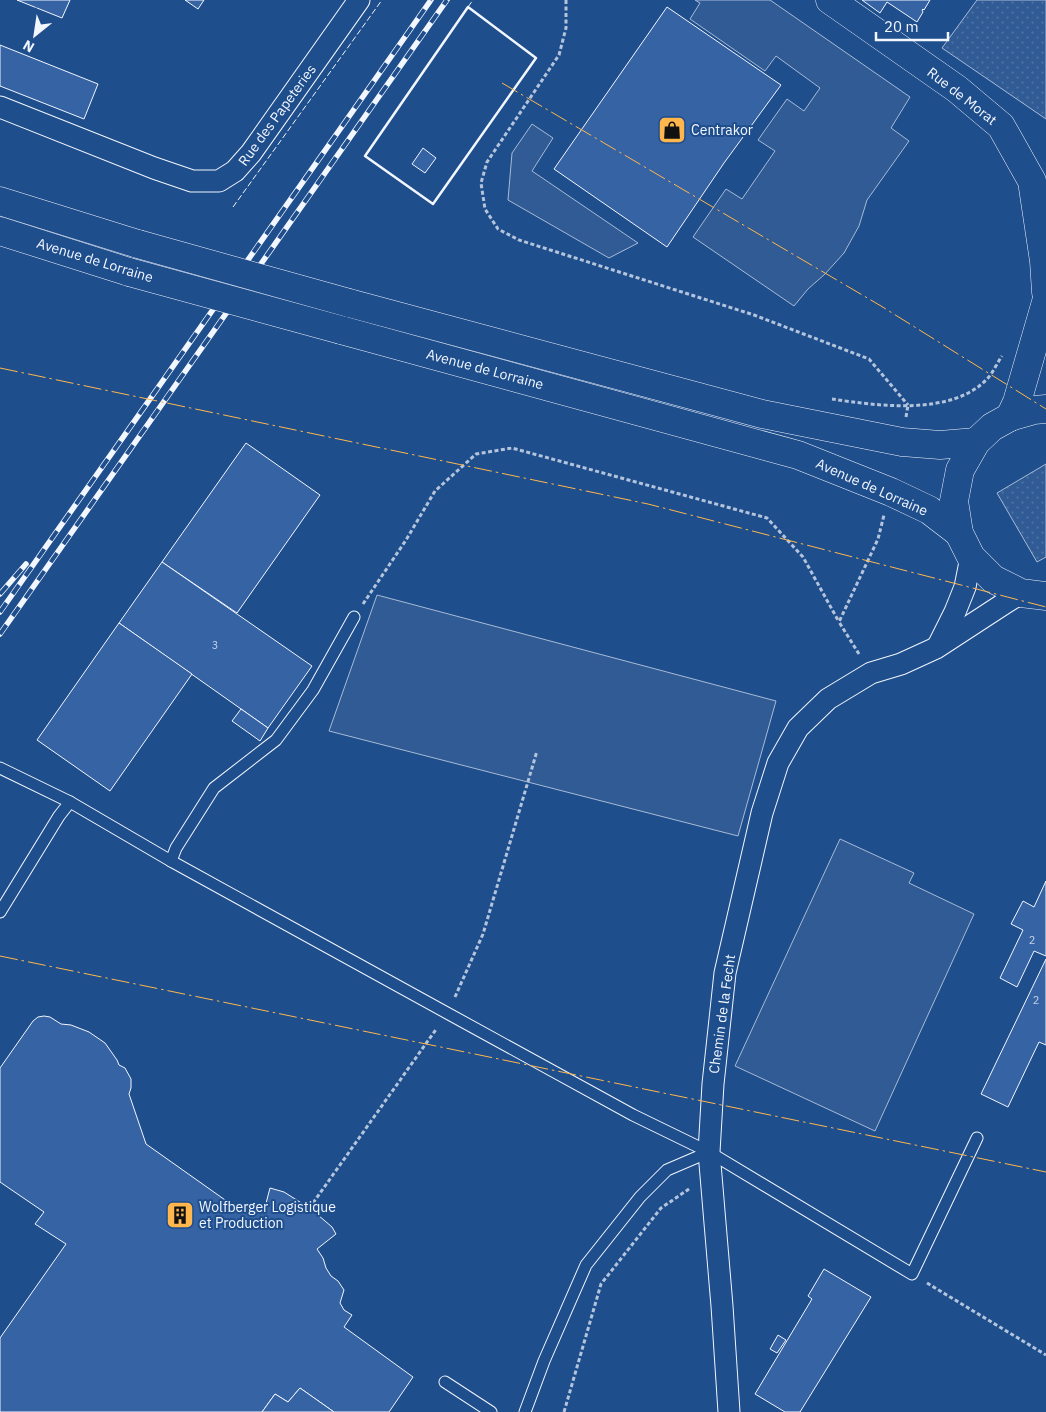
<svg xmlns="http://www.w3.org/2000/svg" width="1046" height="1412" viewBox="0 0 1046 1412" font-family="'IBM Plex Sans',sans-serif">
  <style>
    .grass { fill: url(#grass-dots); stroke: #a8bbd7 }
    .built { fill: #305b95; stroke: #a8bbd7 }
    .building { fill: #3563a3; stroke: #f2f6ff }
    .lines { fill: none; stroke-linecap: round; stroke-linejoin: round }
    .lane-casing { stroke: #f2f6ff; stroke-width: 13 }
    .street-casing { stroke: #f2f6ff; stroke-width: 23 }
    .secondary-casing { stroke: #f2f6ff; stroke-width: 29 }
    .primary-casing { stroke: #f2f6ff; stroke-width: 29 }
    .path { stroke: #b3c4dc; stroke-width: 3; stroke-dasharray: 4 2.5; stroke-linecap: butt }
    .lane { stroke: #1f4e8c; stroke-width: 11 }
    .street { stroke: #1f4e8c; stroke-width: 21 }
    .secondary { stroke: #1f4e8c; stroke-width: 28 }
    .primary { stroke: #1f4e8c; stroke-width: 28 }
    .rail-casing { stroke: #f2f6ff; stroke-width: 5.5 }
    .rail { stroke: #1f4e8c; stroke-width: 4; stroke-dasharray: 11; stroke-linecap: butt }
    .primary-bridge-casing { stroke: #f2f6ff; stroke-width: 29; stroke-linecap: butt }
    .primary-bridge { stroke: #1f4e8c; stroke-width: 28 }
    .fence { stroke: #f2f6ff; stroke-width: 1; stroke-dasharray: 6 2.5; stroke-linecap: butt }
    .wall { stroke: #f2f6ff; stroke-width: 2.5 }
    .power { stroke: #ffb74d; stroke-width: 1; stroke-dasharray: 18 4 2.5 4; stroke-linecap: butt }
    .labels { text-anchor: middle; stroke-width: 4; stroke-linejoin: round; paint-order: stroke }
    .number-label { font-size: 11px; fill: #c3d1e8 }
    .street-label { font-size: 14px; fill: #f2f6ff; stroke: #1f4e8c }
    .poi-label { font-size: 14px; fill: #f2f6ff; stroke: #1f4e8c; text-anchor: start }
  </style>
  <defs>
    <pattern id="grass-dots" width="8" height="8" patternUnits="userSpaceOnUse" patternTransform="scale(1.25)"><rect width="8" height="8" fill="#305b95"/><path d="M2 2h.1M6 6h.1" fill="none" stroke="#4e73a5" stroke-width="1.8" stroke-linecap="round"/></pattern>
  </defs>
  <rect width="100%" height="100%" fill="#1f4e8c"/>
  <g class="grass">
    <path d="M977 0H1046V119L942 48Z"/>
    <path d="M1046 464V557L1037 562 997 493Z"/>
  </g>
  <g class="built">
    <path d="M695 0H770L910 97 891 128 909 141 867 200 859 226 844 253 825 274 808 289 794 306 693 237 726 189 742 199 775 151 758 140 787 99 804 111 820 88 776 56 765 71 690 19 700 3Z"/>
    <path d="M532 124 553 138 532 171 638 243 609 258 508 200 512 153Z"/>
    <path d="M377 595 776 701 738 836 329 731Z"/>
    <path d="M840 839 914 873 909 883 974 914 875 1131 735 1066Z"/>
  </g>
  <g class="building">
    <path d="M17 0H70L62 18Z"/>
    <path d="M185 0H204L198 9Z"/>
    <path d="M862 0H930L924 10 923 9 922 10 923 12 917 22 887 2 880 13Z"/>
    <path d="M667 7 781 85 724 163 667 247 554 169Z"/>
    <path d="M0 45 98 84 84 119 0 86Z"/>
    <path d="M423 148 436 158 425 173 412 164Z"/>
    <path d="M246 443 320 495 237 613 162 562Z"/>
    <path d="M162 562 312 666 268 728 119 623Z"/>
    <path d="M119 623 192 674 110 791 37 740Z"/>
    <path d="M241 709 268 728 260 741 232 721Z"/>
    <path d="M1046 881V956L1034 951 1017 987 1000 978 1023 930 1011 924 1023 901 1034 907Z"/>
    <path d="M1046 959V1045L1039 1042 1008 1107 981 1094Z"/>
    <path d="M44 1016 50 1017 61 1024 71 1025 89 1032 105 1043 117 1060 119 1065 125 1068 131 1079V1088L129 1094 146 1144 235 1207H248L264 1211 270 1188 284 1192 311 1209 332 1227 336 1234 317 1249 323 1258 326 1268 331 1276 338 1281 344 1290 340 1303 344 1310 352 1315 344 1327 413 1377 389 1412H334L300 1388 288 1402 275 1394 262 1412H0V1338L66 1244 35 1224 44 1212 0 1182V1068L33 1021 38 1017Z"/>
    <path d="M824 1269 871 1297 800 1412H785L755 1394 812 1299 808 1296Z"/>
    <path d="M778 1335 786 1340 777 1353 770 1349Z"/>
    <path d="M300 1388 334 1412H262L275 1394 288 1402Z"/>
  </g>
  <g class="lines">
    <g class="lane-casing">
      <g id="lane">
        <path d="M0 768 70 802 171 861 447 1013 633 1115 709 1152 912 1274 977 1138"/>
        <path d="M171 861 176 848 214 788 276 740 313 690 354 617"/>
        <path d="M0 912 59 816 70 802"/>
        <path d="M445 1382 491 1412"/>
        <path d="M525 1412 544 1361 586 1265 640 1197 667 1170 709 1152"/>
      </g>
    </g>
    <g class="street-casing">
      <g id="street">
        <path d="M0 107 154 168 192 181H219L235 171 251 153 359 0"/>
        <path d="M938 646 955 612 965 587 971 557"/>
        <path d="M729 1412 722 1306 709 1152 713 1084 725 973 762 813 778 763 798 728 828 699 871 673 901 664 936 648 1005 603 1021 593"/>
      </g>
    </g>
    <g class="secondary-casing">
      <g id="secondary">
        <path d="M830 0 957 89 1001 126 1032 181 1044 261 1046 292"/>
        <path d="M1010 417 1017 402 1046 302"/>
      </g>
    </g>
    <g class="primary-casing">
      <g id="primary">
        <path d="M0 201 138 244"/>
        <path d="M0 231 129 272"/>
        <path d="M349 303 762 414 902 442 940 445 976 442"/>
        <path d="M341 330 798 455 891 492 929 510 959 533"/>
        <path d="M1046 409 1034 410 1010 417 992 427 976 442 960 470 954 501 959 533 971 557 993 579 1021 593 1046 596"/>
      </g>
    </g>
    <g class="path">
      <path d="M566 0V28L559 55 487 162 481 183 485 209 498 229 519 240 754 315 869 359 908 405"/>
      <path d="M832 399C878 406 952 416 987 379 993 373 997 363 1002 356"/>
      <path d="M906 417 908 405"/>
      <path d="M363 604 406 540 435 491 476 454 512 448 767 518 803 557 839 622"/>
      <path d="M859 654 839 622 878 539 884 515"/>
      <path d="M455 997 483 934 537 751"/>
      <path d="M313 1203 437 1028"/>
      <path d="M927 1283 1046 1355"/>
      <path d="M564 1412 601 1284 661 1208 689 1189"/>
    </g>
    <use href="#lane" class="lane"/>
    <use href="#street" class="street"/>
    <use href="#secondary" class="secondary"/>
    <use href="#primary" class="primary"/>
    <g class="rail-casing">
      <g id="rail">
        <path d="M0 594 26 564"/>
        <path d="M0 612 431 0"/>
        <path d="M0 634 447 0"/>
      </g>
    </g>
    <use href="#rail" class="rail"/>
    <g class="primary-bridge-casing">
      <g id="primary-bridge">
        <path d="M138 244 349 303"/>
        <path d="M129 272 341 330"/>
      </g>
    </g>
    <use href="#primary-bridge" class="primary-bridge"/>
    <g class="fence">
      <path d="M468 7 473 0"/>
      <path d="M233 207 382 0"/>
    </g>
    <path class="wall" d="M468 7 536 58 433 204 365 156Z"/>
    <g class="power">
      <path d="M502 83 881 306 1046 409"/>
      <path d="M0 368 648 504 1046 607"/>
      <path d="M0 956 1046 1172"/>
    </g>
  </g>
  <defs>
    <g id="shop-square" transform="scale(1.4375)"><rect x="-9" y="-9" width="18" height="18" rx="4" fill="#ffb74d" stroke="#1f4e8c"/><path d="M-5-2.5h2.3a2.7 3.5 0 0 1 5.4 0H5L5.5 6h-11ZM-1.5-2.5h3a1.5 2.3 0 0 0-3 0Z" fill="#111"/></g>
    <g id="building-square" transform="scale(1.4375)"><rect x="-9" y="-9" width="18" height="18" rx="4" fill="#ffb74d" stroke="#1f4e8c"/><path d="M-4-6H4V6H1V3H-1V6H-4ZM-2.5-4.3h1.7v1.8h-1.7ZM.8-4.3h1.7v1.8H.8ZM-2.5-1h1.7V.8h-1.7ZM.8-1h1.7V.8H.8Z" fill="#111"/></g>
  </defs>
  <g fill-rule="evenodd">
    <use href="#shop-square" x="672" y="130"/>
    <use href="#building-square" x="180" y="1215"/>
  </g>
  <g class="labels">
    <g class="number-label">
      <text x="215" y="649">3</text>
      <text x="1032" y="944">2</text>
      <text x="1036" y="1004">2</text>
    </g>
    <g class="street-label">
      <text transform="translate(962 96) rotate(38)" y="5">Rue de Morat</text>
      <text transform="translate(277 115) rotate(-54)" y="5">Rue des Papeteries</text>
      <text transform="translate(95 260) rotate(17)" y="5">Avenue de Lorraine</text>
      <text transform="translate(485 369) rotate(15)" y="5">Avenue de Lorraine</text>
      <text transform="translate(872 487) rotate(24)" y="5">Avenue de Lorraine</text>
      <text transform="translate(722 1014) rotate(-82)" y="5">Chemin de la Fecht</text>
    </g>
    <g class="poi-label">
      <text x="691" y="135">Centrakor</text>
      <text x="199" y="1212">Wolfberger Logistique<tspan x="199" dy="16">et Production</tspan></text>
    </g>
  </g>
  <g transform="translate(35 35) rotate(210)" stroke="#1f4e8c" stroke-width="4" paint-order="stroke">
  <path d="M0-4L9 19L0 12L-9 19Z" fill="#f2f6ff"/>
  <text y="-8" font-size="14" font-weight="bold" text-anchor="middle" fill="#f2f6ff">N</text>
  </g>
  <path d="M876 32v8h72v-8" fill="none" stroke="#f2f6ff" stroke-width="2.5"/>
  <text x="884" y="32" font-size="15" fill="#f2f6ff" stroke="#1f4e8c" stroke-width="4" paint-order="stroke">20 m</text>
</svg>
